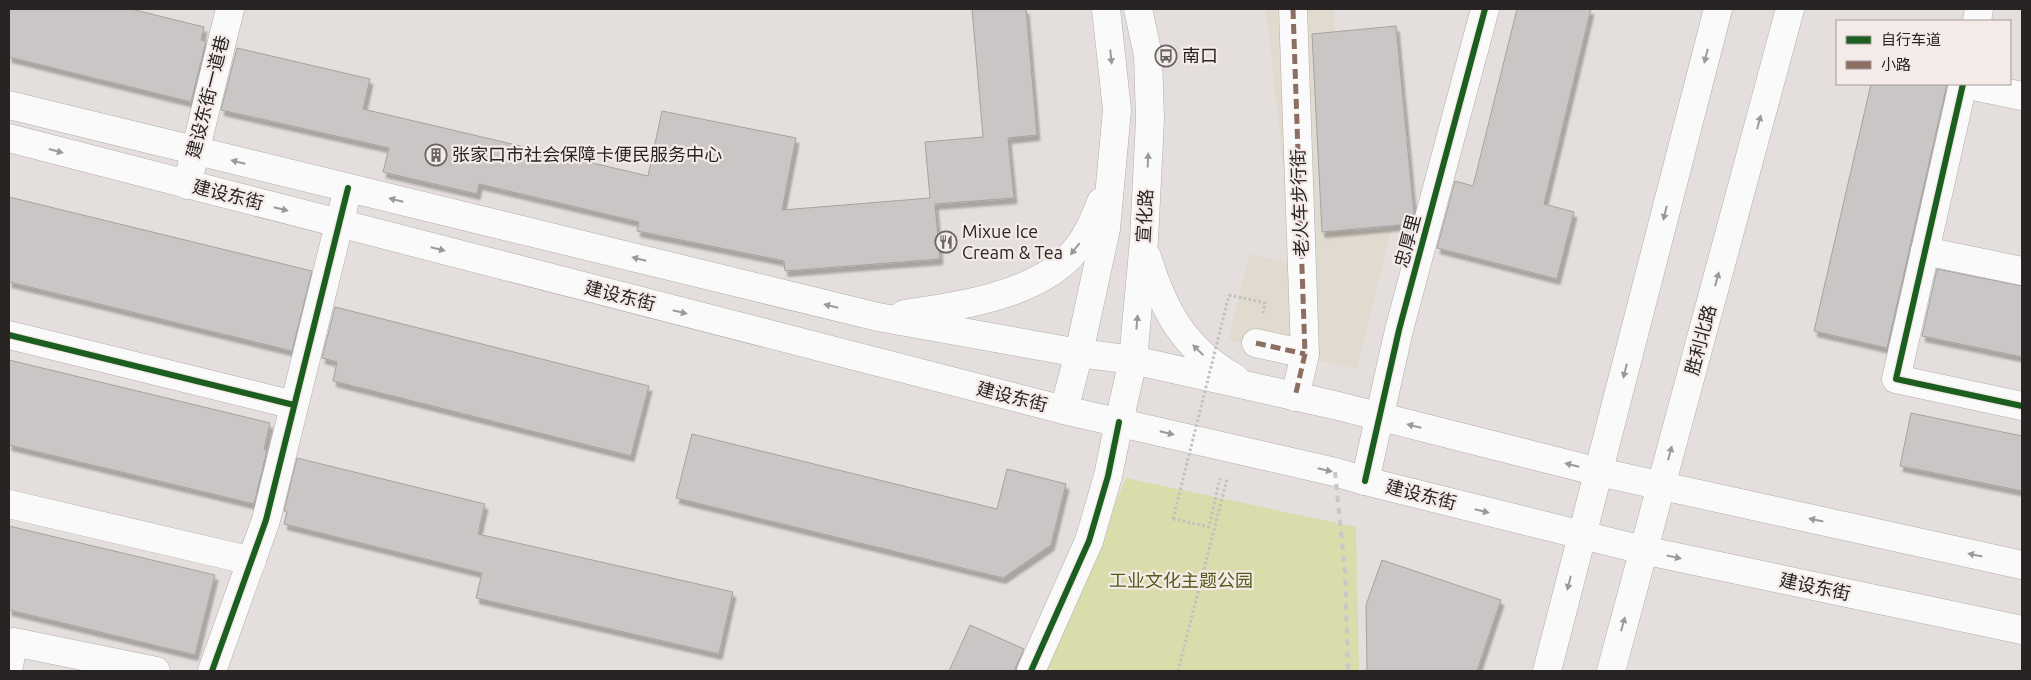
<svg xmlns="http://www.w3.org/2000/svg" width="2031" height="680" viewBox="0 0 2031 680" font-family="Ubuntu,'Noto Sans SC',sans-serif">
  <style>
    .commercial { fill: #e1dace }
    .green { fill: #d9dcab }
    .building { fill: #cac6c5; stroke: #a6a2a0; filter: url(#shadow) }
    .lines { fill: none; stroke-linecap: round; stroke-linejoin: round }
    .minor-casing { stroke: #b0adac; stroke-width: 29 }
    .major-casing { stroke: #b0adac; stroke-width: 29 }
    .highway-casing { stroke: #b0adac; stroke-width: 29 }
    .path { stroke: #c3c1c0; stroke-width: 3; stroke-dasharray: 2.5 2.5; stroke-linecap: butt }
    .minor { stroke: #fbfafa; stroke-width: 28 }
    .major { stroke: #fbfafa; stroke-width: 28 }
    .highway { stroke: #fbfafa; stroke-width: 28 }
    .rail { stroke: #c9c8c8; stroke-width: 4; stroke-dasharray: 6 6; stroke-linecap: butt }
    .path-bridge { stroke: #c3c1c0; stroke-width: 3; stroke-dasharray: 2.5 2.5; stroke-linecap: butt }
    .quiet { stroke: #8d6e63; stroke-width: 5; stroke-dasharray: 10 5; stroke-linecap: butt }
    .cycleway-casing { stroke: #f4ebe8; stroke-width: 9 }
    .cycleway { stroke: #1b5e20; stroke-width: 6 }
    .oneway { fill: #9c9a99 }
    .labels { text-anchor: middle; stroke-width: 4.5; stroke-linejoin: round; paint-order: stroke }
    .poi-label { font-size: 18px; fill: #272423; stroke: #f4ebe8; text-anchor: start }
    .street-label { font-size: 18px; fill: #272423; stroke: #f4ebe8 }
    .park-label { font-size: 18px; fill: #545a18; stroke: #f4ebe8 }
  </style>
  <defs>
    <filter id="shadow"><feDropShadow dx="3" dy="5.5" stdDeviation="1" flood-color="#0004"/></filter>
  </defs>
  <rect width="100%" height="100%" fill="#e4dfdd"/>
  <path class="commercial" d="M1266 9H1333L1353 233 1391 229 1357 369 1229 340 1249 254 1287 263 1291 237Z"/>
  <path class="green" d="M1126 478 1356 527 1359 671H1046Z"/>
  <g class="building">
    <path d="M9 9H131L204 27 201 40 206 41 191 102 9 57Z"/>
    <path d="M972 9H1026L1037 135 1008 138 1014 198 935 204 940 259 785 271 784 261 637 231 639 222 479 184 477 194 383 172 389 148 221 110 237 48 370 79 363 109 648 176 662 111 796 138 782 210 930 198 925 142 983 137Z"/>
    <path d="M1517 9H1591L1544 204 1574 212 1557 279 1437 248 1455 181 1473 186Z"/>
    <path d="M1396 26 1414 214 1411 224 1322 232 1312 34Z"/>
    <path d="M1871 84H1947L1887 348 1814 331Z"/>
    <path d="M9 197 312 271 292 351 9 282Z"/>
    <path d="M1937 269 2022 286V357L1922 336Z"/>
    <path d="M335 307 649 386 631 456 333 381 337 362 322 358Z"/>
    <path d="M9 360 270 423 264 450H267L254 504 9 445Z"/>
    <path d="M1911 413 2022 436V491L1900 466Z"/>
    <path d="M692 434 997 509 1007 469 1066 484 1051 545 1003 578 676 498Z"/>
    <path d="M297 458 485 504 478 534 733 592 719 654 476 598 482 573 284 524 287 512 284 511Z"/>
    <path d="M9 526 215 575 195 655 9 610Z"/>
    <path d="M1382 560 1501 600 1477 671H1367L1366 605Z"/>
    <path d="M970 625 1024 649 1014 671H949Z"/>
  </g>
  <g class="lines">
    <g class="minor-casing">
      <g id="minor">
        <path d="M1293 9 1305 354 1295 397"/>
        <path d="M1977 21 1979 9"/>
        <path d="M1963 84 1896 379 2022 406"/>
        <path d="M1963 84 2022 96"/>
        <path d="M187 185 230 9"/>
        <path d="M1925 251 2022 271"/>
        <path d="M9 335 294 405"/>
        <path d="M1256 343 1305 354"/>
        <path d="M1365 481 1399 330 1485 9"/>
        <path d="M9 504 252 561"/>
        <path d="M9 665 14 642 156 671"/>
        <path d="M212 671 266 520 348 188"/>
        <path d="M1031 671 1089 541 1108 476 1119 422"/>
      </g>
    </g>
    <g class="major-casing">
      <g id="major">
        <path d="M9 105 878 317 1079 353 1133 360 1334 405 1599 472 2022 565"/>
        <path d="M9 138 1064 410 1335 472 1365 481 1643 550 2022 630"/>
        <path d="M1147 257C1164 311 1184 349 1235 378"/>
        <path d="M904 314C956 307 1038 295 1074 252 1087 238 1094 219 1101 202"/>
        <path d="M1064 410 1079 353 1106 229 1117 110 1106 9"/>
        <path d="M1119 422 1133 360 1144 240 1150 119 1148 55 1138 9"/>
      </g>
    </g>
    <g class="highway-casing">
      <g id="highway">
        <path d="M1547 671 1718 9"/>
        <path d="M1611 671 1790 9"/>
      </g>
    </g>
    <g class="path">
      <path d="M1229 295 1265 303 1263 313"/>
      <path d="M1173 519 1209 527 1220 478"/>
      <path d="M1178 671 1227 479"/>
    </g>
    <use href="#minor" class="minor"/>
    <use href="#major" class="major"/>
    <use href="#highway" class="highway"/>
    <path class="rail" d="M1335 472 1345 572 1348 671"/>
    <path class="path-bridge" d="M1173 519 1229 295"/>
    <g class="quiet">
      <path d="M1293 9 1305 354 1295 397"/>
      <path d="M1256 343 1305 354"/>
    </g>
    <g class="cycleway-casing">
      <g id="cycleway">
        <path d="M1963 84 1896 379 2022 406"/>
        <path d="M9 335 294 405"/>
        <path d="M1365 481 1399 330 1485 9"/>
        <path d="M212 671 266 520 348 188"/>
        <path d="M1031 671 1089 541 1108 476 1119 422"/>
      </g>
    </g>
    <use href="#cycleway" class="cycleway"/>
  </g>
  <defs><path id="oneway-solid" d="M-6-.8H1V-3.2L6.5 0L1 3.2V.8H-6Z" transform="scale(1.25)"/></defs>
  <g class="oneway">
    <use href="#oneway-solid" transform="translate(1706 56) rotate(104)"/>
    <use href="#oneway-solid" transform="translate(1111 57) rotate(84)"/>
    <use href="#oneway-solid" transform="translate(1759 122) rotate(-75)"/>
    <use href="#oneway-solid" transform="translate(56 151) rotate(15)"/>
    <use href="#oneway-solid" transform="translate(1148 160) rotate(-87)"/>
    <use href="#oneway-solid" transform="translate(238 162) rotate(-166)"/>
    <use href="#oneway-solid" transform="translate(396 200) rotate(-166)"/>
    <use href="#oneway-solid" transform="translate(281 209) rotate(14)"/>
    <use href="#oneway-solid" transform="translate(1665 213) rotate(104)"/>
    <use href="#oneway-solid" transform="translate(438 249) rotate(14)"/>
    <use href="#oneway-solid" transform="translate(1075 249) rotate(128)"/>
    <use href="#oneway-solid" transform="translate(639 259) rotate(-166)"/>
    <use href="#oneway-solid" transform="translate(1717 279) rotate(-75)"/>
    <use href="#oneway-solid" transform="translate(831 306) rotate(-166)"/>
    <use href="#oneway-solid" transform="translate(680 312) rotate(14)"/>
    <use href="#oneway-solid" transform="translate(1137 322) rotate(-85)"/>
    <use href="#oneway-solid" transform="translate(1198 350) rotate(-136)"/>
    <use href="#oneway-solid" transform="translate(1625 371) rotate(104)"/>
    <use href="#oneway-solid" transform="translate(1414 426) rotate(-166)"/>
    <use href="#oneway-solid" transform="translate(1167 433) rotate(13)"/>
    <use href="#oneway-solid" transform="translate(1670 453) rotate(-75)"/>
    <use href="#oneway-solid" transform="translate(1572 465) rotate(-166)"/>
    <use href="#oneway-solid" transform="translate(1325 470) rotate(13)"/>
    <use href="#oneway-solid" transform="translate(1482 511) rotate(14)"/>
    <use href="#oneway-solid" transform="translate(1816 520) rotate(-168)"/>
    <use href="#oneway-solid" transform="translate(1975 555) rotate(-168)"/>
    <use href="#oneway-solid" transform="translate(1674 557) rotate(12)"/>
    <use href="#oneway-solid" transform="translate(1569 583) rotate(104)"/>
    <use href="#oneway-solid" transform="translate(1623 624) rotate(-75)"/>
  </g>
  <defs>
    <g id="bus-ring" transform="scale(1.125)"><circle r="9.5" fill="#f4ebe8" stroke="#696564" stroke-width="1.5"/><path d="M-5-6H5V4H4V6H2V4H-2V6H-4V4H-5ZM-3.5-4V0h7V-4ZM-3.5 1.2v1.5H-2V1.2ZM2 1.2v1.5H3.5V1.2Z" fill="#696564"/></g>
    <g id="building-ring" transform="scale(1.125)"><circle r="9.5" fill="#f4ebe8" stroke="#696564" stroke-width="1.5"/><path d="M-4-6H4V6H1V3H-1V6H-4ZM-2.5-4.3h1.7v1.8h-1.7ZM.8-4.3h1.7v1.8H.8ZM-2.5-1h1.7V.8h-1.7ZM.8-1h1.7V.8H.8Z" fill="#696564"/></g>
    <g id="restaurant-ring" transform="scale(1.125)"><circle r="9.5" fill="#f4ebe8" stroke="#696564" stroke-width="1.5"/><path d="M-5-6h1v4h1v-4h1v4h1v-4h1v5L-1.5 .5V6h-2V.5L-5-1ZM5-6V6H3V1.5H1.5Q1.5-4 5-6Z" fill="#696564"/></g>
  </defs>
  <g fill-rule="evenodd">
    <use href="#bus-ring" x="1166" y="56"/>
    <use href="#building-ring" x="436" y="155"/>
    <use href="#restaurant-ring" x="946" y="242"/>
  </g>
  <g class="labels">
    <g class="poi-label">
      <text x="1182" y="62">南口</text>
      <text x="452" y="161">张家口市社会保障卡便民服务中心</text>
      <text x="962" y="238">Mixue Ice<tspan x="962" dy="21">Cream &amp; Tea</tspan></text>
    </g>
    <g class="street-label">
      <text transform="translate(208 97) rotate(-76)" y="6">建设东街一道巷</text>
      <text transform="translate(228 195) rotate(14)" y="6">建设东街</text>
      <text transform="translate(1300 203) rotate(-92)" y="6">老火车步行街</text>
      <text transform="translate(1145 216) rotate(-87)" y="6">宣化路</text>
      <text transform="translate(1408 241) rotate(-75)" y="6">忠厚里</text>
      <text transform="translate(620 296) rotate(14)" y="6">建设东街</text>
      <text transform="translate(1701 340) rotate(-75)" y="6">胜利北路</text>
      <text transform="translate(1012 397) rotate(14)" y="6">建设东街</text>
      <text transform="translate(1421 495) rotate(14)" y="6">建设东街</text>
      <text transform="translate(1815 587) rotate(12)" y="6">建设东街</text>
    </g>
    <g class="park-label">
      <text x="1181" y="587">工业文化主题公园</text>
    </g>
  </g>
  <rect width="2031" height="680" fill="none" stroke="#272423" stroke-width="20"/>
  <rect x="1836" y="20" width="175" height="65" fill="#f4ebe8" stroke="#a29b99"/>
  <rect x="1846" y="36" width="25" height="8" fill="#1b5e20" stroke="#a29b99"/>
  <text x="1881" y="45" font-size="15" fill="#272423">自行车道</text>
  <rect x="1846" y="61" width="25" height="8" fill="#8d6e63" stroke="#a29b99"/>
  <text x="1881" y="70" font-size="15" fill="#272423">小路</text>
</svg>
